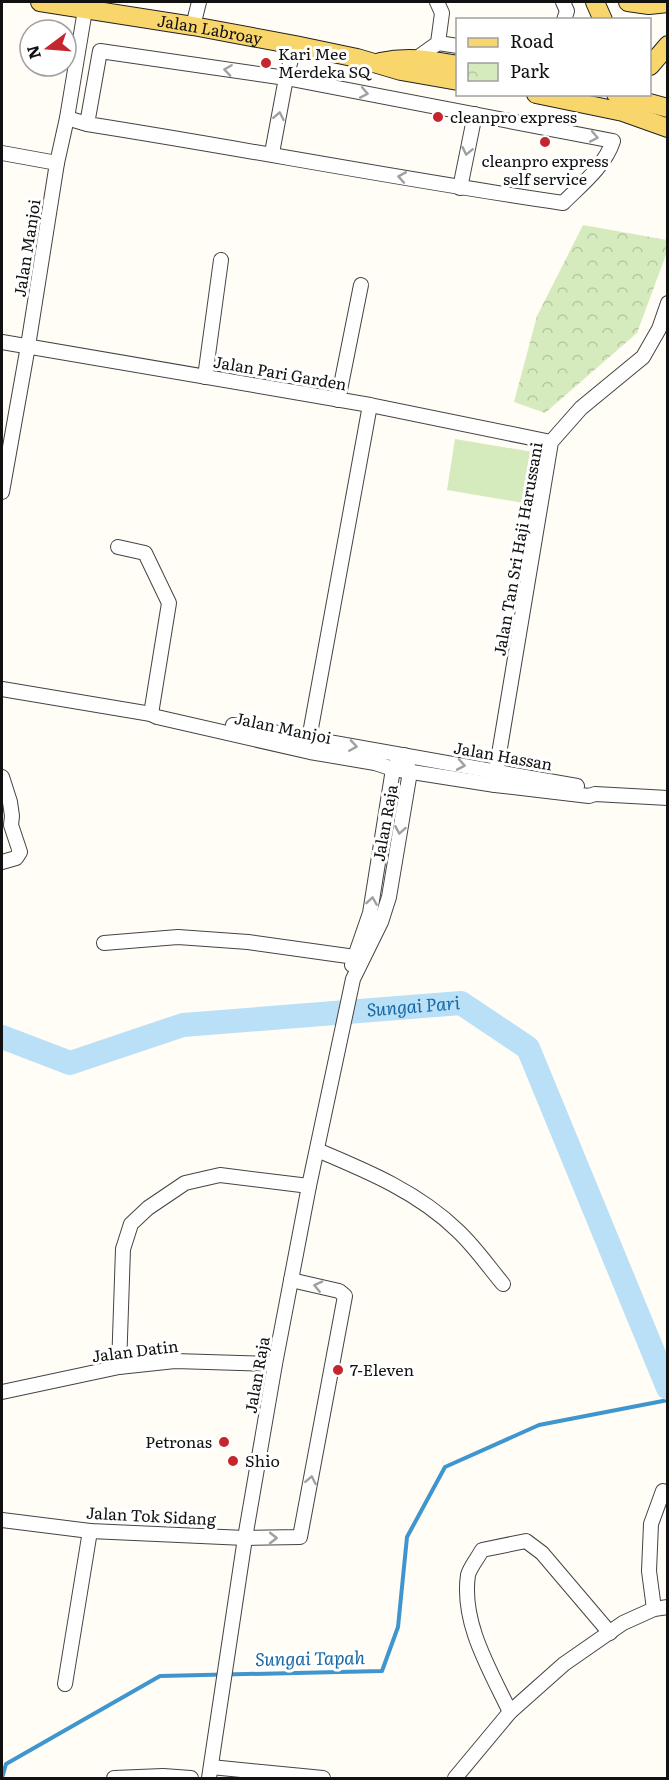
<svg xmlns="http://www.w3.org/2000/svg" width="669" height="1780" viewBox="0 0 669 1780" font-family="Literata,serif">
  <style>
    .grass { fill: #d5ebbd }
    .park { fill: url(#park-crowns) }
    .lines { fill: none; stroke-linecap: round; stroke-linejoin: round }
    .stream { stroke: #3f96cf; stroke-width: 4 }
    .river { stroke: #b9e0f7; stroke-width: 24 }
    .minor-casing { stroke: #444; stroke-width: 16 }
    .major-casing { stroke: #222; stroke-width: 20 }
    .minor { stroke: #fff; stroke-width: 14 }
    .major { stroke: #f9d66b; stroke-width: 18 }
    .oneway { stroke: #a0a0a0 }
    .poi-dot { fill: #c4262e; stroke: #fff; stroke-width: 2 }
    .labels { text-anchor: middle; stroke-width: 6; stroke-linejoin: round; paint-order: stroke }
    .street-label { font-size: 16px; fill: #111; stroke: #fff }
    .poi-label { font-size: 16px; fill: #111; stroke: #fff; text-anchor: start }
    .water-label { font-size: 18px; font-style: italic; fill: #1768a6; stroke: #fff }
  </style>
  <defs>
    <pattern id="park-crowns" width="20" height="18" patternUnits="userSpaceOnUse" patternTransform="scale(1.5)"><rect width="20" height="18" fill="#d5ebbd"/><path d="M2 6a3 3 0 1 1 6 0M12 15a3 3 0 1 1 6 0" fill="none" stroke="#b6c8a1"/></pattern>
  </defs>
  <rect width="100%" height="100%" fill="#fffdf5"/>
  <path class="grass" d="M455 439 533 452 524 503 447 490Z"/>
  <path class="park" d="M583 225 667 240V252L637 333 545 413 514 402 537 316Z"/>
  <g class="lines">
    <path class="stream" d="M2 1778 6 1764 160 1676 382 1671 398 1627 407 1537 445 1467 539 1425 668 1400"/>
    <path class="river" id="s1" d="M2 1037 70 1063 183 1025 461 1003 528 1048 668 1388"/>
    <g class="minor-casing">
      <g id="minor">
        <path d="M563 2 567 11 564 20"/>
        <path d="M193 26 199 2"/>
        <path d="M438 43 458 46"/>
        <path d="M417 58 438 43 442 13 437 2"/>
        <path d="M67 118 87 124C246 149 404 180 563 203 581 185 605 166 613 141L286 78 100 51 87 124"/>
        <path d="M2 153 57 163"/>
        <path d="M272 153 286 78 295 45"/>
        <path d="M460 188 475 114"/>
        <path d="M2 342 370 405 551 442"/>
        <path d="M205 377 221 260"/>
        <path d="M338 400 361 285"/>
        <path d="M2 492 28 346 57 163 67 118 85 10"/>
        <path d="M118 547 145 553 169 603 151 714"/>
        <path d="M2 689 151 714 157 717 310 752 375 763 393 769 495 785 589 796 595 794 668 798"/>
        <path d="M233 725 577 786"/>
        <path d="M309 739 370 405"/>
        <path d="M2 777 10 802 12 816 11 825 20 852 16 858 2 862"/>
        <path d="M495 785 496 772 551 442 581 408 643 357 659 329 668 303"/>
        <path d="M104 943 178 937 248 942 355 957"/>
        <path d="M352 965 370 913 393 769 397 763"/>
        <path d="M317 1150C367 1171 418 1192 458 1231 475 1247 488 1266 503 1284"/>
        <path d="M119 1367 123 1249 131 1224 148 1208 185 1183 220 1175 309 1186"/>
        <path d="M2 1392 119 1367 175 1361 275 1364"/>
        <path d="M2 1520 90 1531 245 1538 300 1537 345 1296 339 1291 291 1280"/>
        <path d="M654 1609 649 1571 651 1524 663 1491"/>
        <path d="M65 1684 90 1531"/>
        <path d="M510 1712C490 1670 461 1623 468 1575 470 1567 478 1558 482 1550L526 1541 542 1553 610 1633"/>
        <path d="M211 1767 323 1778"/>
        <path d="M114 1778 163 1776 191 1778"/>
        <path d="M209 1778 245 1538 275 1364 309 1186 353 979 381 922 389 897 410 772 404 755"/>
        <path d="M455 1778 510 1712 564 1664 623 1623 654 1609 668 1607"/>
      </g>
    </g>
    <g class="major-casing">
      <g id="major">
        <path id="s2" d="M40 2 193 26 295 45 357 58 401 71 458 81"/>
        <path d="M595 2 603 20"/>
        <path d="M628 2 649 5 668 3"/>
        <path d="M380 62C409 56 429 60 458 65"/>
        <path d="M650 66 668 45"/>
        <path d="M536 94 623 112 668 128"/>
        <path d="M616 94 668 108"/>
      </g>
    </g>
    <use href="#minor" class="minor"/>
    <use href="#major" class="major"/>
  </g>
  <defs><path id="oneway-chevron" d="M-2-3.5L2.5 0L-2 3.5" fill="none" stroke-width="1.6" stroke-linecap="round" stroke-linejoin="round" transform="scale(1.5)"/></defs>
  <g class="oneway">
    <use href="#oneway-chevron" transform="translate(228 70) rotate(-172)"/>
    <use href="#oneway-chevron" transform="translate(364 93) rotate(11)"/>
    <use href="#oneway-chevron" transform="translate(279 116) rotate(-79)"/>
    <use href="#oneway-chevron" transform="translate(594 137) rotate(11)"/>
    <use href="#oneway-chevron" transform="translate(467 151) rotate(102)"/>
    <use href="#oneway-chevron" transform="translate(402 177) rotate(-170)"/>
    <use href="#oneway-chevron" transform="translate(353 746) rotate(9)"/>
    <use href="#oneway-chevron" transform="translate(461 765) rotate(10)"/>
    <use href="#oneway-chevron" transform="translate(400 830) rotate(100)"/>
    <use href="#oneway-chevron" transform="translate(372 901) rotate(-81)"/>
    <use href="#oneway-chevron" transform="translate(318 1286) rotate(-167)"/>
    <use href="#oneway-chevron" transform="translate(311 1480) rotate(-79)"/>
    <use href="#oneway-chevron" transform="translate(273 1538)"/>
  </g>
  <g class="poi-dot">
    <circle cx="266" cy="63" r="6"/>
    <circle cx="438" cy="117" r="6"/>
    <circle cx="545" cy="142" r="6"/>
    <circle cx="338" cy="1370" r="6"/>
    <circle cx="224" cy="1442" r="6"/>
    <circle cx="233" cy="1461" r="6"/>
  </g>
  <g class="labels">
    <g class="street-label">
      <text dy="6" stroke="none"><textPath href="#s2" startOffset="172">Jalan Labroay</textPath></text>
      <text transform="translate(27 248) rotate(-81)" y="6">Jalan Manjoi</text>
      <text transform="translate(280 373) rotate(10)" y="6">Jalan Pari Garden</text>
      <text transform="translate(518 549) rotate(-80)" y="6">Jalan Tan Sri Haji Harussani</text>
      <text transform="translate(283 728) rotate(12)" y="6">Jalan Manjoi</text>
      <text transform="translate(503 756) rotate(10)" y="6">Jalan Hassan</text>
      <text transform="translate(385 823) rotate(-80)" y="6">Jalan Raja</text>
      <text transform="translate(135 1351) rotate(-7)" y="6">Jalan Datin</text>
      <text transform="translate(257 1375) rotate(-80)" y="6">Jalan Raja</text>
      <text transform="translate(151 1516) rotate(3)" y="6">Jalan Tok Sidang</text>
    </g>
    <g class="poi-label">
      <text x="278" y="60">Kari Mee<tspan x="278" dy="18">Merdeka SQ</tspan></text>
      <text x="450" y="123">cleanpro express</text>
      <text x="545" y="167" text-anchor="middle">cleanpro express<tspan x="545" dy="18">self service</tspan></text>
      <text x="350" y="1376">7-Eleven</text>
      <text x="212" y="1448" text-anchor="end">Petronas</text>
      <text x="245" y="1467">Shio</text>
    </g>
    <g class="water-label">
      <text dy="6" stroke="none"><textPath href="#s1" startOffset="423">Sungai Pari</textPath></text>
      <text transform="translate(310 1659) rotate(-1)" y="6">Sungai Tapah</text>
    </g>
  </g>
  <rect width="669" height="1780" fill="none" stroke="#111111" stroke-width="6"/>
  <rect x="456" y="18" width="195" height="78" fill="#ffffff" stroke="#a0a0a0" stroke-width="1.5"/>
  <rect x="468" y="38" width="30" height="9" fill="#f9d66b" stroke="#a0a0a0" stroke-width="1.5"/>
  <text x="510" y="48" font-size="18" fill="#111111">Road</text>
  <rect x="468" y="63" width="30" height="18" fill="url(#park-crowns)" stroke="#a0a0a0" stroke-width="1.5"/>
  <text x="510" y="78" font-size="18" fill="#111111">Park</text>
  <g transform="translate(48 48) rotate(254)"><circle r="28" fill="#ffffff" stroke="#a0a0a0" stroke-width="1.5"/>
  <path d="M0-4.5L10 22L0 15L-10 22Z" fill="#c4262e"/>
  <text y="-9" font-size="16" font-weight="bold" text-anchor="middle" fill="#111111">N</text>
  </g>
</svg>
